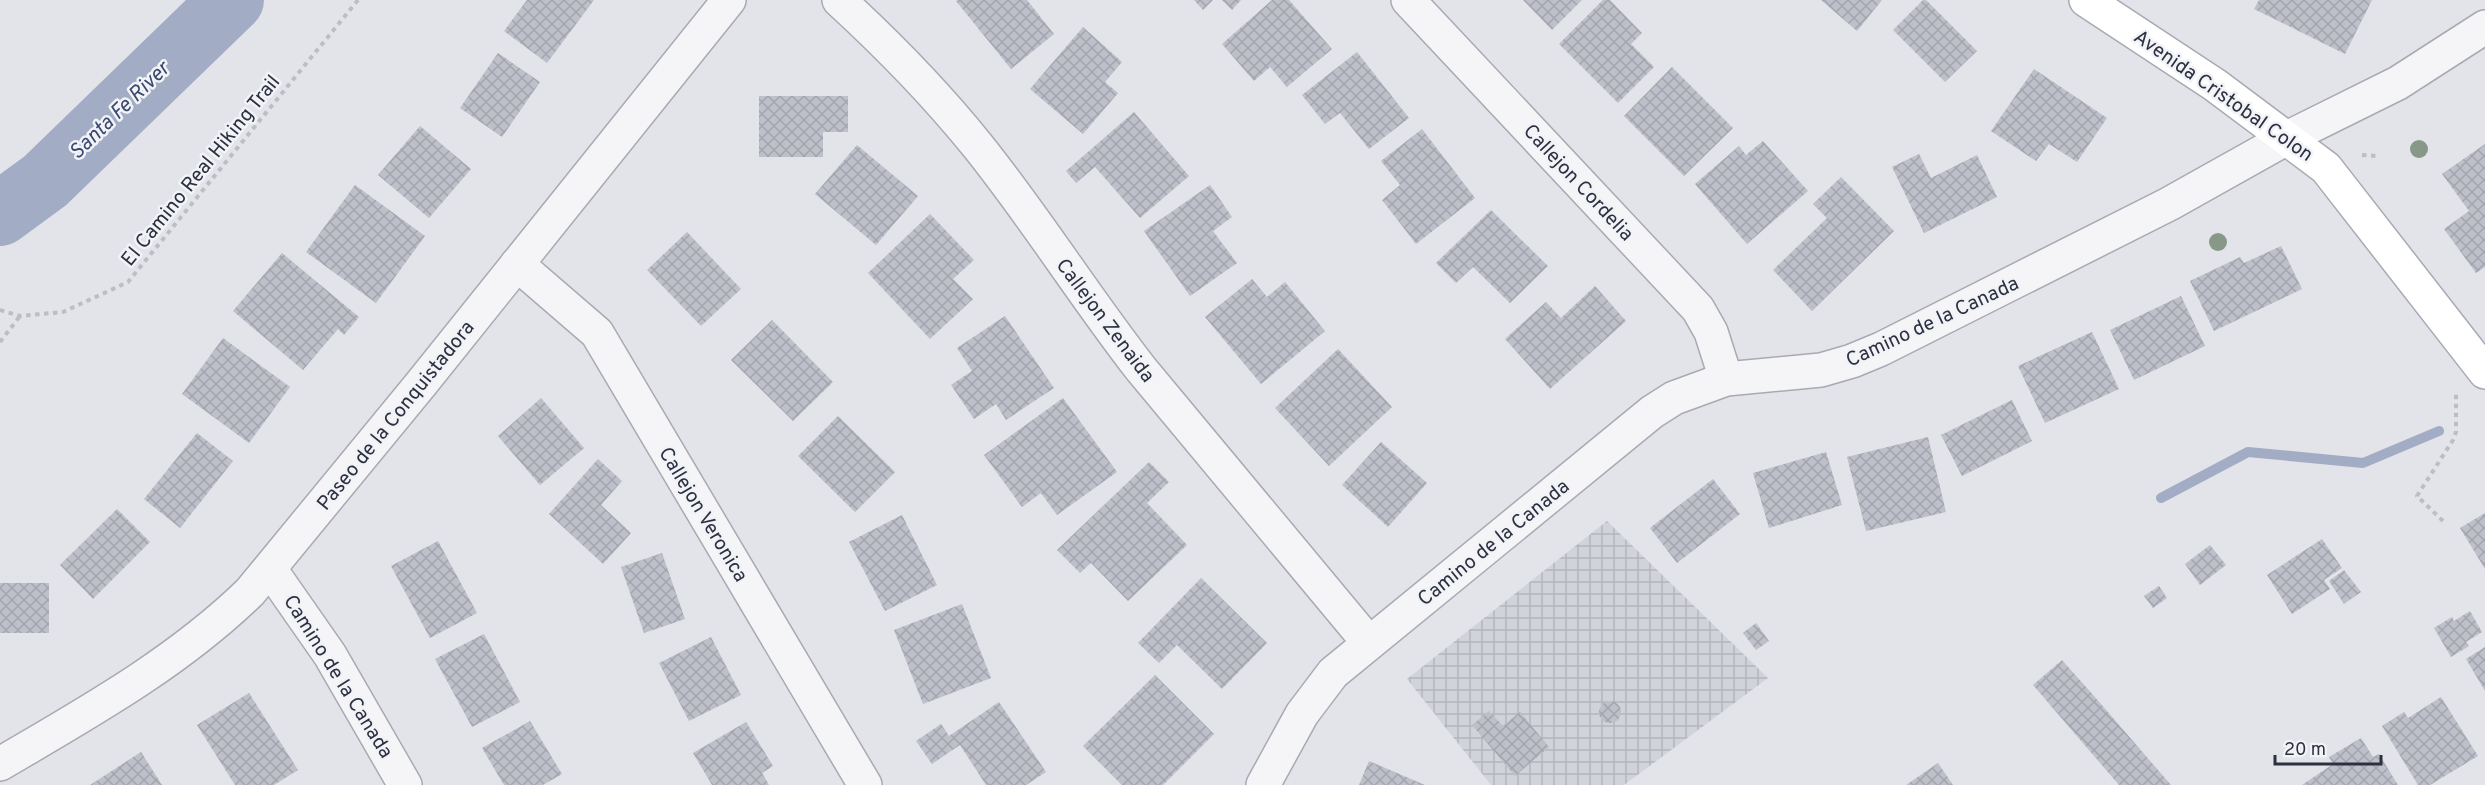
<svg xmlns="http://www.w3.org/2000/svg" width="2485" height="785" viewBox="0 0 2485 785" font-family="Overpass,sans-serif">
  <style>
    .industrial { fill: url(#industrial-grid) }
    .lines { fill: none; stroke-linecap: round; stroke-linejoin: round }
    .stream { stroke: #a2acc5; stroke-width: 10 }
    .river { stroke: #a2acc5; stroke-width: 64 }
    .building { fill: url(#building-cross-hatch) }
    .street-casing { stroke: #a8aab3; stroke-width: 36 }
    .secondary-casing { stroke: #a8aab3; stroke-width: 36 }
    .path { stroke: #bdbec4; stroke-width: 4; stroke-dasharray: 4.5 4.5; stroke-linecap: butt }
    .street { stroke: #f5f5f8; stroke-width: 33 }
    .secondary { stroke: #fff; stroke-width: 33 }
    .tree { fill: #879889 }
    .labels { text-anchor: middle; stroke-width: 5; stroke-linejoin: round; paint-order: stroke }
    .street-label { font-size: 20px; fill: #2c3040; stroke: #f2f3f7 }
    .water-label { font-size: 21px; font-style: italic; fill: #3a486f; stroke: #f2f3f7 }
  </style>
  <defs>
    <pattern id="industrial-grid" width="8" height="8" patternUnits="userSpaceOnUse" patternTransform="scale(1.5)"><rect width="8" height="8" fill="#d1d3db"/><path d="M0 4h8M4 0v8" fill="none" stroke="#b4b5bd"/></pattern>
    <pattern id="building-cross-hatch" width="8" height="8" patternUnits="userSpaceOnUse" patternTransform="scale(1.5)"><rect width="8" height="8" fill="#bdbfc9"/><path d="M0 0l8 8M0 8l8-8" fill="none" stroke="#a3a4ae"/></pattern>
  </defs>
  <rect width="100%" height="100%" fill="#e3e4e9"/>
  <path class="industrial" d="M1607 521 1768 678 1624 785H1491L1407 679Z"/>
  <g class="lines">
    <path class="stream" d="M2161 498 2248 452 2363 463 2439 431"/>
    <path class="river" d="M0 214 45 181 232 0"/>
  </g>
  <g class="building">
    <path d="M527 0H594L547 63 504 31Z"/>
    <path d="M958 0H1027L1054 34 1011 69 956 1Z"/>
    <path d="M1194 0H1213L1203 10Z"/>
    <path d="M1222 0H1241L1232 10Z"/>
    <path d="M1272 0H1289L1332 49 1287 87 1270 67 1254 81 1222 44Z"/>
    <path d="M1523 0H1582L1552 30Z"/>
    <path d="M1603 0H1610L1642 33 1631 44 1654 67 1618 103 1559 44Z"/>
    <path d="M1821 0H1882L1857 31Z"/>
    <path d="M1923 0H1926L1977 51 1945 82 1893 30Z"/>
    <path d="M2259 0H2372L2345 54 2254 9Z"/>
    <path d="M1083 27 1122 62 1105 82 1118 93 1083 134 1030 89Z"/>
    <path d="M1357 52 1409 118 1369 149 1340 113 1325 124 1302 95Z"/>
    <path d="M498 53 540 82 502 137 460 108Z"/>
    <path d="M1672 67 1733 128 1684 176 1624 116Z"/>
    <path d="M2034 69 2107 118 2077 162 2049 144 2036 161 1991 131Z"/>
    <path d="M759 96H848V132H823V157H759Z"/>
    <path d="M1134 112 1189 176 1140 218 1095 167 1076 183 1066 171Z"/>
    <path d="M420 126 471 169 429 218 378 175Z"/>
    <path d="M1422 129 1475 198 1416 244 1382 200 1400 185 1381 161Z"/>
    <path d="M1763 141 1808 191 1747 244 1695 184 1739 146 1746 155Z"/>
    <path d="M2485 144V267L2476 273 2444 229 2469 211 2442 174Z"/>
    <path d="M857 145 918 196 876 245 815 194Z"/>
    <path d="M1919 154 1931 178 1977 155 1997 197 1924 233 1892 167Z"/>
    <path d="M1841 177 1894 231 1812 311 1773 270 1827 218 1813 204Z"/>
    <path d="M355 185 425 236 376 303 306 252Z"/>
    <path d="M1210 185 1232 217 1213 231 1237 263 1190 296 1144 231Z"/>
    <path d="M1491 210 1548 266 1510 303 1473 267 1456 283 1436 263Z"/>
    <path d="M930 214 974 260 953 279 973 299 930 339 868 273Z"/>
    <path d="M687 232 741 289 701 326 647 270Z"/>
    <path d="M2281 246 2302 289 2214 331 2190 281 2240 257 2244 263Z"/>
    <path d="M282 253 359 317 344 335 338 329 303 370 233 311Z"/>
    <path d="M1252 279 1267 297 1285 282 1325 331 1261 384 1205 317Z"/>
    <path d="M1595 286 1626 321 1550 389 1505 339 1546 302 1561 318Z"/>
    <path d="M2181 296 2205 346 2134 380 2110 330Z"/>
    <path d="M1005 316 1054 388 1006 420 996 404 974 419 951 385 972 371 957 348Z"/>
    <path d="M772 320 833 382 793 421 731 360Z"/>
    <path d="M2092 332 2119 389 2045 423 2018 366Z"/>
    <path d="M223 338 290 387 249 443 182 394Z"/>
    <path d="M1338 349 1392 407 1329 466 1275 408Z"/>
    <path d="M541 398 584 448 540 485 498 436Z"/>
    <path d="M1063 398 1117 472 1057 515 1041 493 1022 507 984 455Z"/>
    <path d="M2012 400 2032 441 1962 476 1941 435Z"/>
    <path d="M838 416 895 472 855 512 798 456Z"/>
    <path d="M197 433 233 461 180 528 144 499Z"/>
    <path d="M1928 437 1946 512 1866 531 1847 457Z"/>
    <path d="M1381 442 1427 483 1388 527 1342 485Z"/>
    <path d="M1826 452 1842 505 1769 528 1753 473Z"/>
    <path d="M598 459 622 481 601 505 631 533 603 564 549 514Z"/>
    <path d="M1149 462 1169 482 1147 503 1187 545 1128 601 1091 563 1080 573 1057 550Z"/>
    <path d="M1713 479 1740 514 1677 563 1650 528Z"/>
    <path d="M117 509 150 542 93 599 60 565Z"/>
    <path d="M2485 513V569L2460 528Z"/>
    <path d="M902 515 937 585 885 611 849 542Z"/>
    <path d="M2322 539 2342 568 2324 580 2330 589 2292 614 2267 575Z"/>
    <path d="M438 541 477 613 430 638 391 566Z"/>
    <path d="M2210 545 2226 565 2200 585 2185 564Z"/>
    <path d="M662 553 685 619 644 633 621 567Z"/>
    <path d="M2344 570 2361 592 2344 604 2329 581Z"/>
    <path d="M1201 578 1267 643 1222 689 1177 645 1159 663 1138 643Z"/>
    <rect x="0" y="583" width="49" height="50"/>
    <path d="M2159 586 2167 598 2153 608 2144 596Z"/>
    <path d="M962 604 991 678 923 704 894 630Z"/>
    <path d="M2470 611 2482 632 2466 642 2469 646 2451 657 2434 628 2452 617 2454 621Z"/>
    <path d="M1756 623 1769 641 1756 650 1743 633Z"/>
    <path d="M484 634 520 702 472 727 435 659Z"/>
    <path d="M711 637 741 695 689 721 659 663Z"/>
    <path d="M2485 647V691L2466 659Z"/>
    <path d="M2062 660 2094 696 2171 785H2119L2033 685Z"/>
    <path d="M1155 675 1214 734 1163 785H1122L1083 746Z"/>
    <path d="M249 693 298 770 274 785H235L197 725Z"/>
    <path d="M2441 697 2478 756 2430 785H2418L2382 726 2404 712 2408 718Z"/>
    <circle cx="1610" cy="712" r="11"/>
    <path d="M999 702 1046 772 1026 785H986L960 745 932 764 916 741 941 724 949 736Z"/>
    <path d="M1489 711 1503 726 1520 712 1549 747 1515 776 1472 725Z"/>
    <path d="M530 721 562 774 543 785H504L482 748Z"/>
    <path d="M746 722 773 766 762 773 769 785H712L693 753Z"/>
    <path d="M2361 738 2373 757 2379 754 2398 785H2302L2333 764 2329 757Z"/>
    <path d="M141 752 162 785H90Z"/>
    <path d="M1369 761 1425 785H1359Z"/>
    <path d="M1938 763 1953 785H1906Z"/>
  </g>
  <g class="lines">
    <g class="street-casing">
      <g id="street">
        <path d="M839 0C888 45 935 93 977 145 1035 217 1084 296 1141 369L1369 643"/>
        <path d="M1408 0 1698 309 1711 332 1726 379"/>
        <path d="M517 264 597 333 865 785"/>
        <path d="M270 569 330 655 405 785"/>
        <path d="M0 764C87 713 177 663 250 592L421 384 729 0"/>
        <path d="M1263 785 1302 714 1333 673 1652 412 1674 398 1726 379 1821 370 1852 361 1881 349 2169 204 2287 138 2398 83 2485 27"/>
      </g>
    </g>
    <g class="secondary-casing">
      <path id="secondary" d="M2086 0 2215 85 2326 168 2485 372"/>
    </g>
    <g class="path">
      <path d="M2362 155 2377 156"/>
      <path d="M0 310 20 316 63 312 128 282 358 0"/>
      <path d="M0 342 20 316"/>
      <path d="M2443 521 2417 496 2453 440 2456 432V393"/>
    </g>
    <use href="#street" class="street"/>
    <use href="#secondary" class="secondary"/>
  </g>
  <g class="tree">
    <circle cx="2419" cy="149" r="9"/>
    <circle cx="2218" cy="242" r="9"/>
  </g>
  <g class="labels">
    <g class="street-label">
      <text transform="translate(2224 95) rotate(35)" y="7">Avenida Cristobal Colon</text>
      <text transform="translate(200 170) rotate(-51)" y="7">El Camino Real Hiking Trail</text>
      <text transform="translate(1579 182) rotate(47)" y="7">Callejon Cordelia</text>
      <text transform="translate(1106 320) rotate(53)" y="7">Callejon Zenaida</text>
      <text transform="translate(1932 321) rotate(-25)" y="7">Camino de la Canada</text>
      <text transform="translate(395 415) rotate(-51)" y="7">Paseo de la Conquistadora</text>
      <text transform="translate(704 514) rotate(59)" y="7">Callejon Veronica</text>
      <text transform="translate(1493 542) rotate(-39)" y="7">Camino de la Canada</text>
      <text transform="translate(339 676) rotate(58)" y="7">Camino de la Canada</text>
    </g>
    <g class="water-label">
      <text transform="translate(119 110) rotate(-44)" y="7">Santa Fe River</text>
    </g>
  </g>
  <path d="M2275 755v9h106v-9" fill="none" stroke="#2c3040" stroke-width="3"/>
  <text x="2284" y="755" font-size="18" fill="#2c3040" stroke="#f2f3f7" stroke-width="4.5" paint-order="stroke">20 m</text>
</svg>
